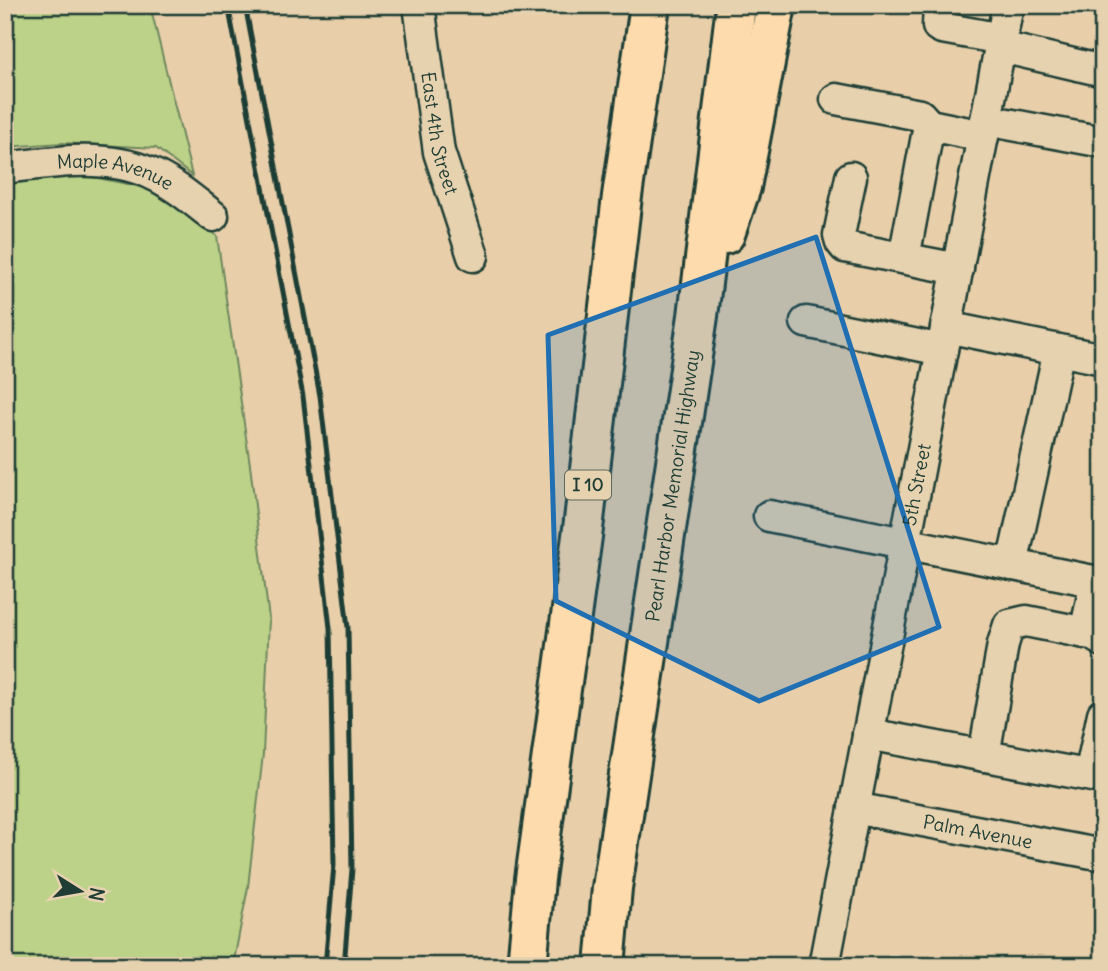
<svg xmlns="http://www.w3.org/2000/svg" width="1108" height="971" viewBox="0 0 1108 971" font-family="Delius,sans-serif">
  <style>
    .green { fill: #bcd288; stroke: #6e885e; stroke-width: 2 }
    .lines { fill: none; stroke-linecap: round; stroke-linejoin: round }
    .minor-casing { stroke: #1f3d34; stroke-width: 35 }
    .highway-casing { stroke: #1f3d34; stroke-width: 44 }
    .minor { stroke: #e7d2b0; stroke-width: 30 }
    .highway { stroke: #fedbac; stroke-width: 38 }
    .rail { stroke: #1f3d34; stroke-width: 5 }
    .marked { fill: #1f6fb2; fill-opacity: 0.2; stroke: #1f6fb2; stroke-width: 5; stroke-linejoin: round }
    .labels { text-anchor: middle; stroke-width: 5; stroke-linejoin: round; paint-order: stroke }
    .shield { fill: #e7d2b0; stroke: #5b6a59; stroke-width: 2 }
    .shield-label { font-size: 18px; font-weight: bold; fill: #1f3d34 }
    .street-label { font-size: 19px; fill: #1f3d34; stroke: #e7d2b0 }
  </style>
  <rect width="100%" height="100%" fill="#e8cfaa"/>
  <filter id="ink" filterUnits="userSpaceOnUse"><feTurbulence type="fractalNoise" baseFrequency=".0143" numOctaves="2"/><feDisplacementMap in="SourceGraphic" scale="14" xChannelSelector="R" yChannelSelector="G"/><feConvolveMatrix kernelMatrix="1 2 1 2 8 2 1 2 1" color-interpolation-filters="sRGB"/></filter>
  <g filter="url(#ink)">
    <g class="green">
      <path d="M5 5H150L192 176 156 148 62 143 5 147Z"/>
      <path d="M73 173 147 188 217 236 250 465 269 619 263 754 248 887 233 966H5V181Z"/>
    </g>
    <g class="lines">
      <g class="minor-casing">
        <g id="minor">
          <path id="s1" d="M419 5 439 152 473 256"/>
          <path d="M939 5 938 26 942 28 1002 39"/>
          <path d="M1001 47 1103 71"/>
          <path d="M836 99 920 115 929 125"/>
          <path d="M986 120 1103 142"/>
          <path id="s2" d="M5 168C53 162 105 153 150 173 173 183 194 201 213 216"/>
          <path d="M851 177 839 235 841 242 845 247 958 269"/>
          <path d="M904 258 929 125 983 136"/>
          <path d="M806 322 942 350"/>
          <path d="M946 327 1103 359"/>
          <path d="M769 516 1103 583"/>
          <path d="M1012 565 1059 350"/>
          <path d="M1085 633 1096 581"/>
          <path d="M868 734 1103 778"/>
          <path d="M984 756 1003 644 1009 625 1026 621 1091 634 1103 641"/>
          <path d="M1090 775 1103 714"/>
          <path id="s3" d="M854 808 1103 855"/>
          <path id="s4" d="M824 966 1008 5"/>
        </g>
      </g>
      <g class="highway-casing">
        <g id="highway">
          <path d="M725 234 741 187 776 5"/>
          <path d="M527 966 535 879 583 529 622 196 650 5"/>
          <path id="s5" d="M605 966 612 888 698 316 736 5"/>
        </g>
      </g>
      <use href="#minor" class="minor"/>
      <use href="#highway" class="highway"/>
      <g class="rail">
        <path d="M228 5 303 396 330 628 334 865 325 966"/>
        <path d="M245 5 320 396 348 628 352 869 344 966"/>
      </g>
    </g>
  </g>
  <path class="marked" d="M816 237 939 627 759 701 556 601 548 335Z"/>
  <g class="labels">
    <rect class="shield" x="565" y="470.5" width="46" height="29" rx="5"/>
    <g class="shield-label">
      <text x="588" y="491">I 10</text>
    </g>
    <g class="street-label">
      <text dy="7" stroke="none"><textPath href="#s1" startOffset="130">East 4th Street</textPath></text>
      <text dy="7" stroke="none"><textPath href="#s2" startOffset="112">Maple Avenue</textPath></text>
      <text dy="7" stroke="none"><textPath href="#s4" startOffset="490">5th Street</textPath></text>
      <text dy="7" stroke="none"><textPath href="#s5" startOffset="485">Pearl Harbor Memorial Highway</textPath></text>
      <text dy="7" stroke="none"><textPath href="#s3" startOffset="126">Palm Avenue</textPath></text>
    </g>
  </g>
  <rect width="1108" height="971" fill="none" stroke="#e7d2b0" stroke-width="28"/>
  <rect x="14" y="14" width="1080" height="943" fill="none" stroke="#1f3d34" stroke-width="2.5" filter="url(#ink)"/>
  <g transform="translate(80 891) rotate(101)" stroke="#e7d2b0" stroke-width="5" paint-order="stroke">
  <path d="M0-5L12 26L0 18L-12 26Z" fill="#1f3d34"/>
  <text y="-10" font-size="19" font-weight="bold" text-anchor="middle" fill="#1f3d34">N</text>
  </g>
</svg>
